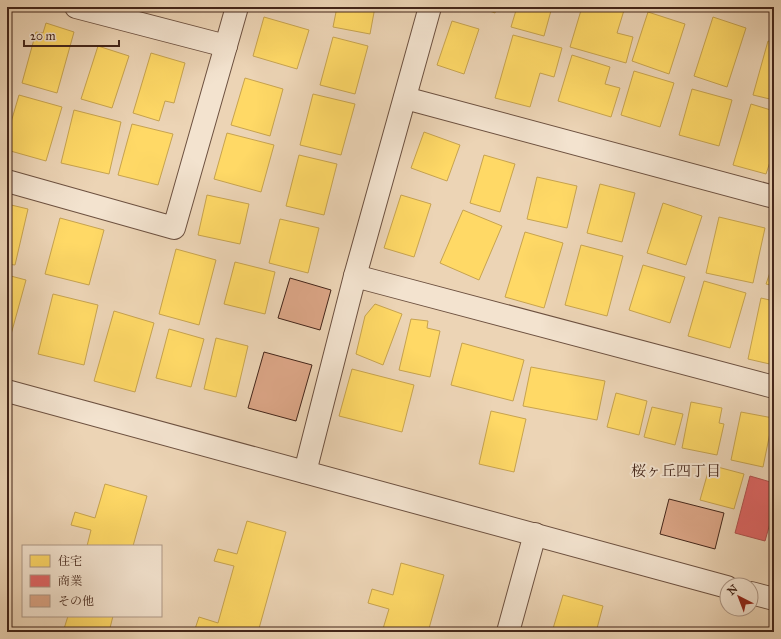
<svg xmlns="http://www.w3.org/2000/svg" width="781" height="639" viewBox="0 0 781 639" font-family="'IM FELL Great Primer','Noto Serif JP',serif">
  <style>
    .homes { fill: #ffd966; stroke: #c7a34f }
    .shops { fill: #e06666; stroke: #b1524f }
    .building { fill: #dca687; stroke: #432519 }
    .lines { fill: none; stroke-linecap: round; stroke-linejoin: round }
    .minor-casing { stroke: #6d5140; stroke-width: 24 }
    .minor { stroke: #f3e3cf; stroke-width: 22 }
    .labels { text-anchor: middle; stroke-width: 4; stroke-linejoin: round; paint-order: stroke }
    .neighbourhood-label { font-size: 15px; fill: #432519; stroke: #f3e3cf }
  </style>
  <rect width="100%" height="100%" fill="#ecd4b5"/>
  <filter id="stains"><feTurbulence type="fractalNoise" baseFrequency=".005" numOctaves="4"/><feColorMatrix values="0 0 0 0 .2 0 0 0 0 .09 0 0 0 0 .02 0 0 0 .5 -.17"/></filter>
  <radialGradient id="worn" r=".72"><stop offset=".6" stop-color="#630" stop-opacity="0"/><stop offset="1" stop-color="#630" stop-opacity=".3"/></radialGradient>
  <g class="homes">
    <path d="M337 7H375L370 34 333 27Z"/>
    <path d="M479 7H497L495 13Z"/>
    <path d="M517 7H552L544 36 511 27Z"/>
    <path d="M582 7H625L617 33 633 37 626 63 570 47Z"/>
    <path d="M648 12 685 24 669 74 632 61Z"/>
    <path d="M264 17 309 30 297 69 253 56Z"/>
    <path d="M713 17 746 28 727 87 694 76Z"/>
    <path d="M452 21 479 29 464 74 437 65Z"/>
    <path d="M46 23 74 32 57 93 22 83 36 32 43 33Z"/>
    <path d="M513 35 562 48 554 77 540 73 530 107 495 98Z"/>
    <path d="M333 37 368 46 355 94 320 85Z"/>
    <path d="M768 41 774 43V100L753 95Z"/>
    <path d="M98 46 129 56 112 108 81 99Z"/>
    <path d="M151 53 185 63 174 103 165 101 159 121 133 113Z"/>
    <path d="M572 55 610 67 605 84 620 88 611 117 558 101Z"/>
    <path d="M634 71 674 83 660 127 621 115Z"/>
    <path d="M245 78 283 89 270 136 231 125Z"/>
    <path d="M692 89 732 100 719 146 679 135Z"/>
    <path d="M313 94 355 104 341 155 300 145Z"/>
    <path d="M19 95 62 107 46 161 7 150V136Z"/>
    <path d="M751 104 774 111V150L766 174 733 165Z"/>
    <path d="M74 110 121 122 109 174 61 163Z"/>
    <path d="M132 124 173 134 158 185 118 175Z"/>
    <path d="M424 132 460 145 447 181 411 168Z"/>
    <path d="M227 133 274 145 261 192 214 179Z"/>
    <path d="M299 155 337 164 324 215 286 206Z"/>
    <path d="M484 155 515 164 500 212 470 203Z"/>
    <path d="M537 177 577 186 567 228 527 219Z"/>
    <path d="M600 184 635 193 622 242 587 233Z"/>
    <path d="M207 195 249 204 240 244 198 235Z"/>
    <path d="M401 195 431 204 414 257 384 248Z"/>
    <path d="M663 203 702 216 686 265 647 253Z"/>
    <path d="M7 204 28 209 15 265 7 264Z"/>
    <path d="M463 210 502 226 479 280 440 263Z"/>
    <path d="M719 217 765 228 753 283 706 273Z"/>
    <path d="M60 218 104 230 89 285 45 274Z"/>
    <path d="M280 219 319 228 308 273 269 263Z"/>
    <path d="M525 232 563 243 544 308 505 297Z"/>
    <path d="M581 245 623 256 607 316 565 305Z"/>
    <path d="M176 249 216 260 199 325 159 314Z"/>
    <path d="M774 261V286L766 284Z"/>
    <path d="M235 262 275 272 265 314 224 304Z"/>
    <path d="M643 265 685 277 670 323 629 310Z"/>
    <path d="M7 275 26 280 7 349Z"/>
    <path d="M704 281 746 293 730 348 688 336Z"/>
    <path d="M53 294 98 305 84 365 38 354Z"/>
    <path d="M761 298 774 301V365L748 359Z"/>
    <path d="M375 304 402 314 383 365 356 354 365 316Z"/>
    <path d="M114 311 154 323 135 392 94 381Z"/>
    <path d="M411 319 428 321 427 328 440 331 430 377 399 370Z"/>
    <path d="M169 329 204 339 191 387 156 378Z"/>
    <path d="M216 338 248 346 236 397 204 389Z"/>
    <path d="M462 343 524 360 513 401 451 385Z"/>
    <path d="M531 367 605 381 597 420 523 406Z"/>
    <path d="M352 369 414 385 402 432 339 416Z"/>
    <path d="M616 393 647 401 639 435 607 427Z"/>
    <path d="M691 402 722 408 719 423 724 424 717 455 682 448Z"/>
    <path d="M652 407 683 414 675 445 644 437Z"/>
    <path d="M491 411 526 419 514 472 479 464Z"/>
    <path d="M741 412 773 418 763 467 731 460Z"/>
    <path d="M710 465 744 474 734 509 700 500Z"/>
    <path d="M105 484 147 496 133 546H87L91 530 71 525 75 512 95 518Z"/>
    <path d="M247 521 286 532 258 632H206L195 629 199 617 218 623 234 566 214 561 218 549 237 554Z"/>
    <path d="M774 542V555L771 554Z"/>
    <path d="M401 563 444 575 428 632H382L389 609 368 603 372 589 393 595Z"/>
    <path d="M563 595 603 606 596 632H552Z"/>
    <path d="M68 616H113L109 632H63Z"/>
  </g>
  <path class="shops" d="M750 476 774 483V509L765 541 735 533Z"/>
  <g class="building">
    <path d="M290 278 331 290 320 330 278 318Z"/>
    <path d="M264 352 312 365 296 421 248 408Z"/>
    <path d="M669 499 724 513 715 549 660 534Z"/>
  </g>
  <g class="lines">
    <g class="minor-casing">
      <g id="minor">
        <path d="M76 7 226 46"/>
        <path d="M405 98 774 197"/>
        <path d="M7 181 174 228 237 7"/>
        <path d="M355 276 774 387"/>
        <path d="M7 391 727 587"/>
        <path d="M305 472 355 276 430 7"/>
        <path d="M751 593 774 599"/>
        <path d="M508 632 535 534"/>
      </g>
    </g>
    <use href="#minor" class="minor"/>
  </g>
  <g class="labels">
    <g class="neighbourhood-label">
      <text x="676" y="476">桜ヶ丘四丁目</text>
    </g>
  </g>
  <rect width="781" height="639" fill="none" stroke="#ecd4b5" stroke-width="24"/>
  <rect x="8" y="8" width="765" height="623" fill="none" stroke="#432519" stroke-width="2"/>
  <rect x="12" y="12" width="757" height="615" fill="none" stroke="#432519"/>
  <rect x="22" y="545" width="140" height="72" fill="#f3e3cf" stroke="#ad9786"/>
  <rect x="30" y="555" width="20" height="12" fill="#ffd966" stroke="#ad9786"/>
  <text x="58" y="565" font-size="12" fill="#432519">住宅</text>
  <rect x="30" y="575" width="20" height="12" fill="#e06666" stroke="#ad9786"/>
  <text x="58" y="585" font-size="12" fill="#432519">商業</text>
  <rect x="30" y="595" width="20" height="12" fill="#dca687" stroke="#ad9786"/>
  <text x="58" y="605" font-size="12" fill="#432519">その他</text>
  <g transform="translate(739 597) rotate(318)"><circle r="19" fill="#f3e3cf" stroke="#ad9786"/>
  <path d="M0-3L7 15L0 10L-7 15Z" fill="#8f2418"/>
  <text y="-6" font-size="11" font-weight="bold" text-anchor="middle" fill="#432519">N</text>
  </g>
  <path d="M24 40v6h95v-6" fill="none" stroke="#432519" stroke-width="2"/>
  <text x="30" y="40" font-size="12" fill="#432519" stroke="#f3e3cf" stroke-width="3" paint-order="stroke">20 m</text>
  <rect width="100%" height="100%" filter="url(#stains)"/>
  <rect width="100%" height="100%" fill="url(#worn)"/>
</svg>
